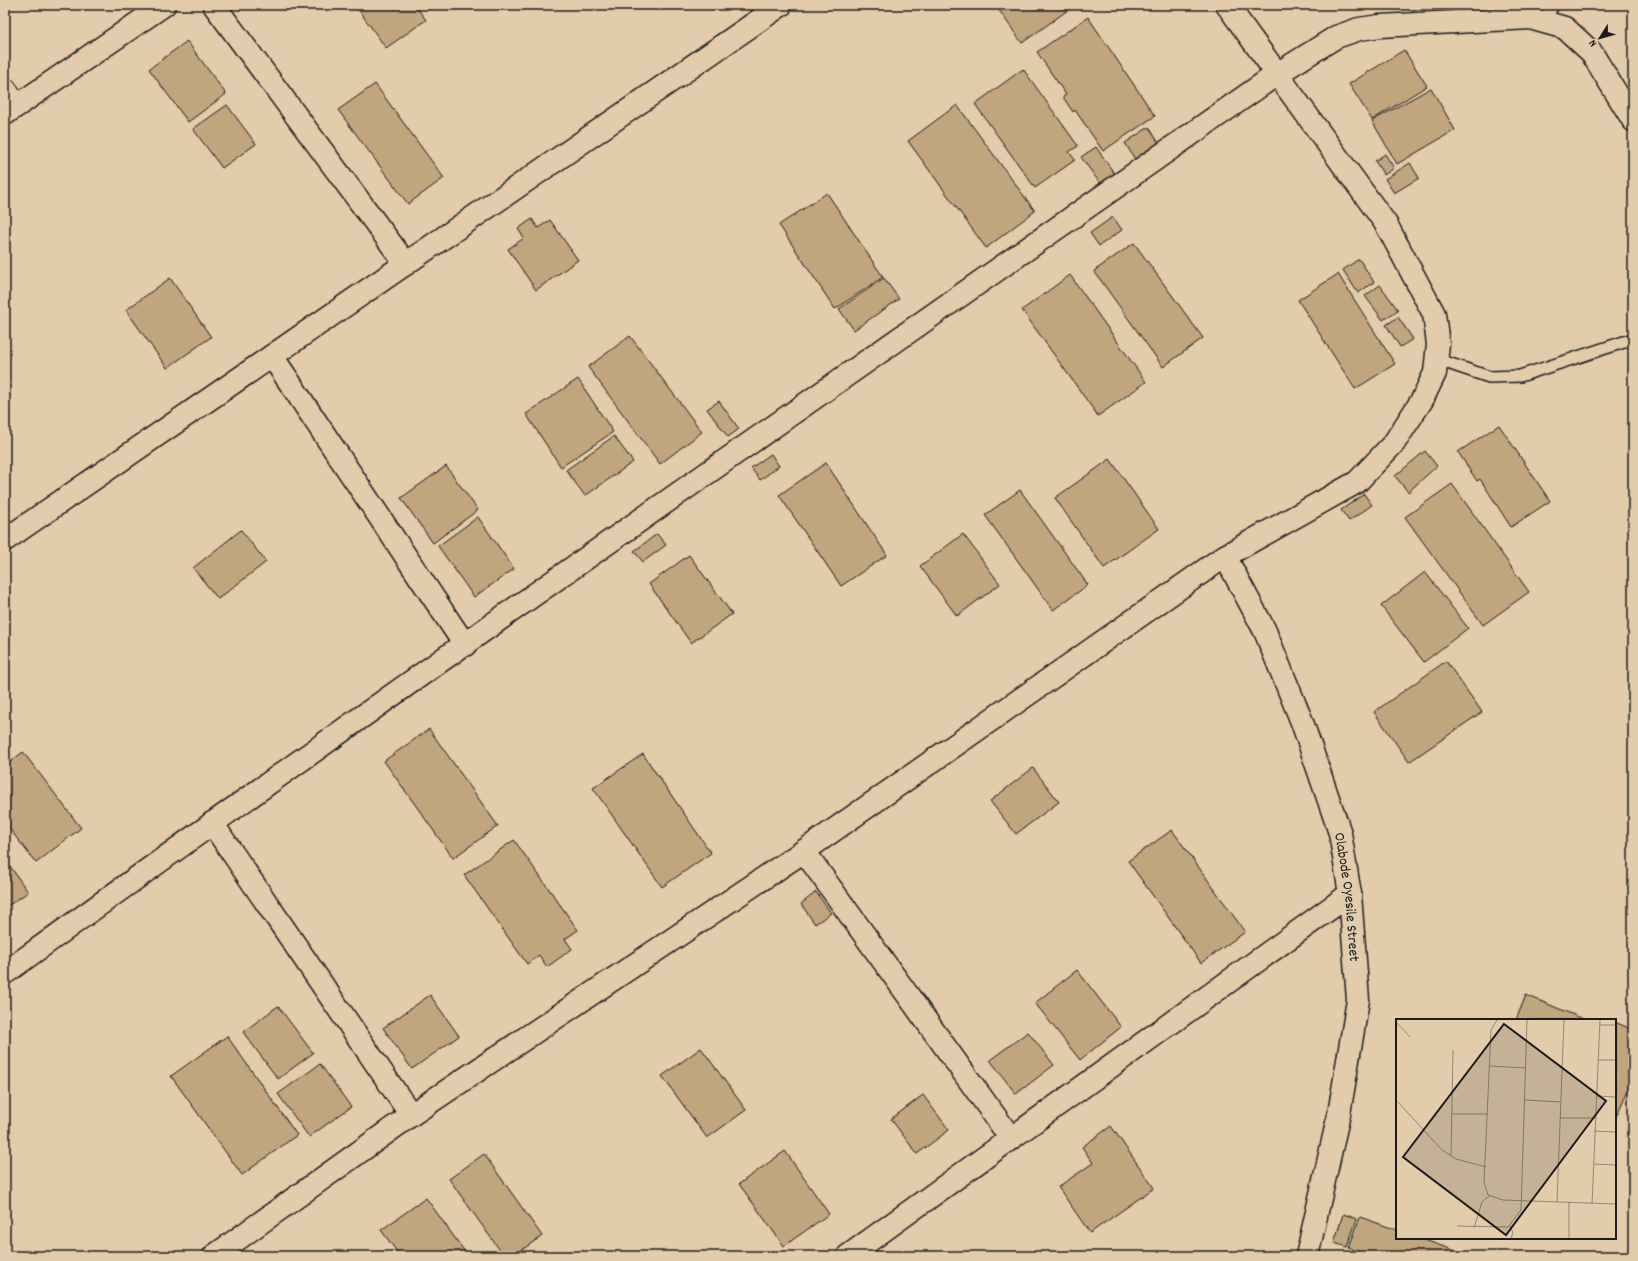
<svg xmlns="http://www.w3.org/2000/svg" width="1638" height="1261" viewBox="0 0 1638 1261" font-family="Dekko,sans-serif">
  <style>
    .building { fill: #c0a57f; stroke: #1c1c1c }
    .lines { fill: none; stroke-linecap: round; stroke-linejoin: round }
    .service-casing { stroke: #1c1c1c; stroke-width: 14 }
    .minor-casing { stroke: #1c1c1c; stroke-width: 25 }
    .service { stroke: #e3ccac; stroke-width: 11 }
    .minor { stroke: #e3ccac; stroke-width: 22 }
    .labels { text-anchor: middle; stroke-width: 4; stroke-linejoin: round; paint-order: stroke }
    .street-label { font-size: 15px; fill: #1c1c1c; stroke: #e3ccac }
    .inset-road { fill: none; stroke: #938672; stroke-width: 1 }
    .view { fill: #1c1c1c; fill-opacity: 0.15; stroke: #1c1c1c; stroke-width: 2 }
    .inset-edge { fill: none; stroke: #1c1c1c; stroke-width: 2 }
  </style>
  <rect width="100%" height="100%" fill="#e3ccac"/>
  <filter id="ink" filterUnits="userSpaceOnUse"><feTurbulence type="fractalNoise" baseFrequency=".025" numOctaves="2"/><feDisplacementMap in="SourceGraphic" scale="8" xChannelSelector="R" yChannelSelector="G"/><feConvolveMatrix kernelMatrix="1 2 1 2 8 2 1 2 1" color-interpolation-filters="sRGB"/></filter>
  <g filter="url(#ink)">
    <g class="building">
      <path d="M355 5H415L426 20 386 48Z"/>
      <path d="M998 5H1075L1022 43 996 6Z"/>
      <path d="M1088 17 1155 116 1103 151 1075 110 1073 112 1063 97 1066 95 1037 52Z"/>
      <path d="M187 41 226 94 188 122 149 69Z"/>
      <path d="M1404 50 1427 86 1372 120 1349 84Z"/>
      <path d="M1023 69 1078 146 1069 152 1075 160 1035 188 975 104Z"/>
      <path d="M375 84 444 178 408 204 338 110Z"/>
      <path d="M1431 88 1455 130 1397 164 1372 121Z"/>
      <path d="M227 105 256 144 222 168 193 129Z"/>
      <path d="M957 105 1035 211 986 248 908 141Z"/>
      <path d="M1149 127 1160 145 1136 161 1125 143Z"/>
      <path d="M1096 147 1116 176 1102 186 1081 157Z"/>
      <path d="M1385 154 1394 168 1384 175 1375 161Z"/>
      <path d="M1410 163 1419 178 1394 193 1385 179Z"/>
      <path d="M827 193 883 277 835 309 779 225Z"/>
      <path d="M1113 217 1122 230 1099 246 1090 233Z"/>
      <path d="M532 219 538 228 550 220 578 260 536 290 508 249 524 238 518 229Z"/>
      <path d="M1134 243 1203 338 1163 367 1094 271Z"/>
      <path d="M1359 259 1374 282 1358 293 1343 270Z"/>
      <path d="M1338 274 1395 364 1355 389 1298 300Z"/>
      <path d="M1070 275 1146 382 1098 416 1022 310Z"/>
      <path d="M170 278 211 337 167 368 126 310Z"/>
      <path d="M884 278 899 299 854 330 839 309Z"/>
      <path d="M1380 285 1398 310 1383 320 1365 296Z"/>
      <path d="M1398 317 1413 339 1400 347 1386 325Z"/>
      <path d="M630 336 702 432 660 464 588 367Z"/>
      <path d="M578 379 613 432 561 467 526 414Z"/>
      <path d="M719 401 739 429 728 437 707 409Z"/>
      <path d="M1499 425 1550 501 1511 527 1480 479 1477 481 1458 452Z"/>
      <path d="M614 436 633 462 585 496 566 470Z"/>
      <path d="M1425 451 1437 466 1408 492 1395 476Z"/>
      <path d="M771 454 779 466 760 480 751 468Z"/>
      <path d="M1110 459 1159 529 1104 568 1055 498Z"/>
      <path d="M826 463 887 555 841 586 779 495Z"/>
      <path d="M446 466 478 510 433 543 401 498Z"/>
      <path d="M1452 484 1529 592 1483 625 1405 517Z"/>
      <path d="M1020 490 1088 585 1053 610 985 515Z"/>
      <path d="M1364 494 1372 505 1349 521 1341 510Z"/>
      <path d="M478 517 514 569 474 597 438 546Z"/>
      <path d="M241 530 266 562 218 599 193 568Z"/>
      <path d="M657 534 666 545 643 562 634 551Z"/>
      <path d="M963 534 1000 584 957 616 920 566Z"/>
      <path d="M689 555 732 614 691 643 649 584Z"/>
      <path d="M1425 572 1468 628 1424 662 1381 606Z"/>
      <path d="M1446 661 1482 712 1409 762 1374 712Z"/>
      <path d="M429 729 498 826 453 858 384 761Z"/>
      <path d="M23 752 81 828 36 863 5 823V766Z"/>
      <path d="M643 754 711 853 662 887 593 788Z"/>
      <path d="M1033 768 1059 802 1016 834 990 801Z"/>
      <path d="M1172 830 1245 932 1201 963 1128 861Z"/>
      <path d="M514 840 578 930 565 939 572 949 547 967 539 955 527 964 464 875Z"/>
      <path d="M5 859 28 892 5 908Z"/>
      <path d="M816 892 831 913 815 924 801 904Z"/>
      <path d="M1077 970 1121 1027 1080 1060 1035 1003Z"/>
      <path d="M430 995 459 1036 412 1069 383 1028Z"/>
      <path d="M1526 995 1586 1020H1516Z"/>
      <path d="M278 1006 313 1053 278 1079 243 1032Z"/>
      <path d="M1615 1022 1633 1030V1079L1615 1119Z"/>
      <path d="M1028 1032 1054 1065 1016 1094 990 1060Z"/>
      <path d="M227 1036 297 1135 242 1175 171 1076Z"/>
      <path d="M701 1048 746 1110 707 1138 662 1076Z"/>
      <path d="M320 1064 351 1107 309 1137 278 1094Z"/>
      <path d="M923 1095 949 1130 917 1154 891 1119Z"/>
      <path d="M1111 1126 1154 1188 1090 1233 1058 1187 1093 1163 1082 1147Z"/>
      <path d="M785 1151 829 1214 784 1246 739 1184Z"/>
      <path d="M484 1154 542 1236 513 1256H504L449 1179Z"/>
      <path d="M426 1198 468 1256H400L381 1230Z"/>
      <path d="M1343 1214 1357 1219 1347 1247 1334 1243Z"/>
      <path d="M1360 1217 1397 1230V1238H1419L1464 1254 1463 1256H1371L1349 1248Z"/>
    </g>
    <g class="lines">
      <g class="service-casing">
        <g id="service">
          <path d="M1545 22 1553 5"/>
          <path d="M1436 359 1489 377 1520 376 1633 339"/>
        </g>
      </g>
      <g class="minor-casing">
        <g id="minor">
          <path d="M214 5 406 264"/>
          <path d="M5 89 17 105"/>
          <path d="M5 114 164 5"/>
          <path d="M272 356 465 645"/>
          <path d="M5 540 781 5"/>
          <path id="s1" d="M1225 556 1265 631 1302 722 1340 833 1350 894 1358 1000 1339 1114 1307 1256"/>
          <path d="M212 823 411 1115"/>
          <path d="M804 851 1010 1137"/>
          <path d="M5 973C425 668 852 372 1277 74L1336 37 1359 29 1380 26 1530 18 1565 28 1591 52 1633 120"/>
          <path d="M214 1256 411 1115 804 851 1225 556 1357 482 1394 443 1422 400 1435 373 1438 344 1434 314 1386 224 1227 5"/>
          <path d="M848 1256 1350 894"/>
        </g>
      </g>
      <use href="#service" class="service"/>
      <use href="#minor" class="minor"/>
    </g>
  </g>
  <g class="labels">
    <g class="street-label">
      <text dy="5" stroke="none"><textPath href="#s1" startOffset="365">Olabode Oyesile Street</textPath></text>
    </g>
  </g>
  <g transform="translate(1396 1019)">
    <rect width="220" height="220" fill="#e3ccac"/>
    <path class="inset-road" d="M101 1 95 11 88 163 92 176 107 181 220 185M0 3 14 18M204 6H220M202 41H220M94 47 130 49M201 77 220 78M0 81 46 131 60 140 90 148M129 81 165 83M56 95H92M164 99H200M198 112 220 113M55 137 57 31M197 145 220 146M161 183 168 1M196 185 204 1M61 207 112 208 125 191 131 1M114 207 117 214 115 219M78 209 86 183 93 177M173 219V183"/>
    <path class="view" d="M108 5 210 82 110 216 7 138Z"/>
    <rect width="220" height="220" class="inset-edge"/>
  </g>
  <rect width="1638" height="1261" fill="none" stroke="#e3ccac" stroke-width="20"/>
  <rect x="10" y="10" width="1618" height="1241" fill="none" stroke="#1c1c1c" stroke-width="1.5" filter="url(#ink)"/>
  <g transform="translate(1600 38) rotate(233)" stroke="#e3ccac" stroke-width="3" paint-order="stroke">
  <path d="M0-3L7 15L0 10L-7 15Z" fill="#1c1c1c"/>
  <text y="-6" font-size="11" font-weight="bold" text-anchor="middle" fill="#1c1c1c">N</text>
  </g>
</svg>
